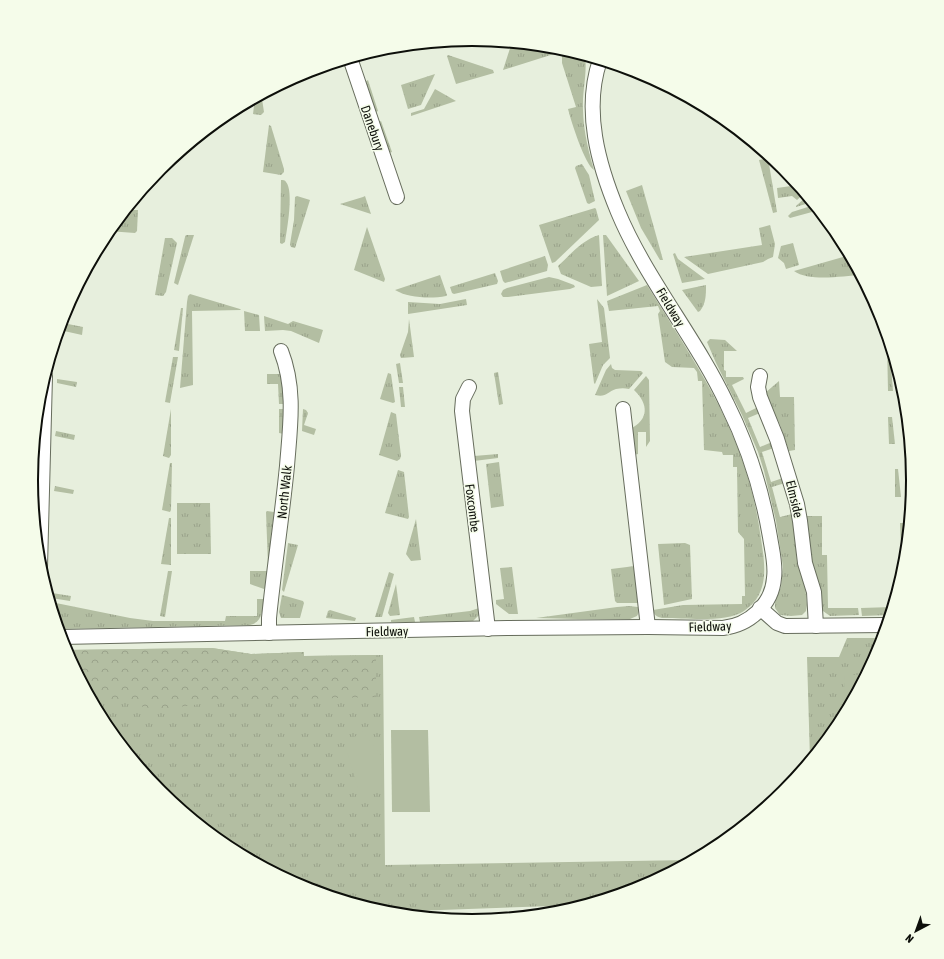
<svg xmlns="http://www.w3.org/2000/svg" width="944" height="959" viewBox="0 0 944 959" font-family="'Asap Condensed',sans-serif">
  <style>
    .grass { fill: url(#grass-tufts) }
    .forest { fill: url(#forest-crowns) }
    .pitch { fill: #b3bea2 }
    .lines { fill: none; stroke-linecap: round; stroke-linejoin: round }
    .street-casing { stroke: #676d5d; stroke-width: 16 }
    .street { stroke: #fff; stroke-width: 14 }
    .labels { text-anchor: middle; stroke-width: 3; stroke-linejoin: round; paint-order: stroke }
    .street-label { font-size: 13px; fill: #0d0f0a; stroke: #f5fcea }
    .rim { fill: none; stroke: #0d0f0a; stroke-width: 2 }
  </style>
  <defs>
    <pattern id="grass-tufts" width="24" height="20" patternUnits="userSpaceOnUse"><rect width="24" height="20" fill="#b3bea2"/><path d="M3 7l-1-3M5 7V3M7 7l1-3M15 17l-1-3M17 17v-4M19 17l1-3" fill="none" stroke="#99a28a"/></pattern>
    <pattern id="forest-crowns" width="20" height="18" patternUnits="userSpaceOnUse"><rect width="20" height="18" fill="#b3bea2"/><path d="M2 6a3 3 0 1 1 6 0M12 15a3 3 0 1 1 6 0" fill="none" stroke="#99a28a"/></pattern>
  </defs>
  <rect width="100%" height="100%" fill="#e7efdd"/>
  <g class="grass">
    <path d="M512 42 557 47V53L503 70Z"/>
    <path d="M562 48 585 55C587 70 584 84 583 99 582 123 587 147 594 170 585 165 571 121 568 109L576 107 562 63Z"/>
    <path d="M448 55 493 70 494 73 456 84 447 56Z"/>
    <path d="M435 74 421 105 408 109 401 85Z"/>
    <path d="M368 80 378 111 376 112 365 82Z"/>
    <path d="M435 89 456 101 411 116V113L424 109Z"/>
    <path d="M265 93 262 99 264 112 261 115 253 114 255 98Z"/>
    <path d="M381 121 392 152 389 153 379 122Z"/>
    <path d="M269 125 271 126 284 169V172L281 175 263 172Z"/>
    <path d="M768 158 777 212 773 213 759 160Z"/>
    <path d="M582 164 589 175 595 201 589 204 587 203 575 168 576 166Z"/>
    <path d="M281 180C283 180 285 180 286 182 294 191 287 230 285 242L282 244 280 243Z"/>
    <path d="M642 185 663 260H660L641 228 626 191Z"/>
    <path d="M798 185 805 193 797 200 792 196 778 198 777 188Z"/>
    <path d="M297 196 310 200 295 248 291 247 290 244 294 220 295 197Z"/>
    <path d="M365 196 371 214 340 204 363 197Z"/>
    <path d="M807 196 812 202 796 207V206Z"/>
    <path d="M811 206 812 212 790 218 788 216 792 212Z"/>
    <path d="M595 208 596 209 599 220 555 262 552 263 539 225Z"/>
    <path d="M125 210H138L137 231 135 233 108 231Z"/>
    <path d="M770 225 775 244 773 257 768 259 763 262 708 274 684 257 762 245 759 228Z"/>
    <path d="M367 227 385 279 384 282 354 270Z"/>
    <path d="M186 235H194L178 285 174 283 185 237Z"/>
    <path d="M599 235 602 286 591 287 561 274 558 266C570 255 582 240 599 235Z"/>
    <path d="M603 235H606L639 281 607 296Z"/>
    <path d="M165 238H172L177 243 166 292 163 296 155 295Z"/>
    <path d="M793 243 799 265 786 269 784 263 778 258 781 246Z"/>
    <path d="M675 253 678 259 705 279 682 283 673 254Z"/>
    <path d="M850 255 861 275C843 276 809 282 794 271Z"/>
    <path d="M545 256 548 265 547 271 505 283 503 281 500 271Z"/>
    <path d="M495 273 498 281 497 284 454 294 452 293 450 287Z"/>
    <path d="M440 275 447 295 446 296C431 299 408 298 395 290Z"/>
    <path d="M549 277 558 279 574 285 575 287 570 289 508 297H503L501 294 503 290 507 288Z"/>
    <path d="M647 285C680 339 717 392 739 451 750 480 757 509 761 539 765 565 770 594 744 611 726 623 686 618 664 618 659 618 654 616 653 610L683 605 742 604V596H745L744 539 738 532 737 467H733V455H723L722 452 704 450 702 381H698L697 372 694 368 672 367 665 362 658 314 660 311 658 306 609 311 607 301Z"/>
    <path d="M706 285C706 295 706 303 700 311L698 312 682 290Z"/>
    <path d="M190 294 240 309 241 310 192 311 193 385 180 388 187 302 188 296Z"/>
    <path d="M466 299 467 305 408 314V302L440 304Z"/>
    <path d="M597 299 604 308 610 358 603 365 595 384 594 383 589 344 602 342Z"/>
    <path d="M181 308H183L179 351 174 350Z"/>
    <path d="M244 311 259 315 260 331H245Z"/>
    <path d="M264 316 288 324 293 321 323 330 319 343 291 331 283 330 265 331Z"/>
    <path d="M882 318 888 339H882Z"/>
    <path d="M409 319 414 357 401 358 400 355 408 332Z"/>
    <path d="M68 324 83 327 82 335 64 331 65 327Z"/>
    <path d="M710 339 725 340 737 351H724V370L726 371V377H743L744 379 732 385 746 413 758 407 760 413 748 418 760 447 772 442 774 448 762 452 771 482 783 478 785 483 772 487 780 517 792 514 796 542 797 563 805 585 807 605 806 611 802 615 791 616 780 615 775 608V602L781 587 783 567 776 521 764 471 758 452 742 415 716 363 707 342Z"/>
    <path d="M887 343 889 344 893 391H888Z"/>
    <path d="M173 357H178L170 403 165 402Z"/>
    <path d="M400 363 403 383H399L396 364Z"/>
    <path d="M611 364 612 368 615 370 641 371 643 373 629 389C625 388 621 388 616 389 607 392 606 398 595 395L606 370Z"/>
    <path d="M498 372 503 404 499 405 494 373Z"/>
    <path d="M388 373 391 374 395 402 393 403 380 399Z"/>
    <path d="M267 374H283L286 404H279L278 384H267Z"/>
    <path d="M646 376 649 380 650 441 646 447V432H638V454L634 455 630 429C649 420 649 404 634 390Z"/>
    <path d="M57 379 77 382 76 387 57 383Z"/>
    <path d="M779 381 780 397H794L795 450 789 451 780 425 765 393Z"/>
    <path d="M399 387H403L405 407H401Z"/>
    <path d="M171 409V455L169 458 163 456Z"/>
    <path d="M279 409H286L285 434 279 433Z"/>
    <path d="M303 409 306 410 308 413 304 425 316 429 314 435 302 431Z"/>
    <path d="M391 412 396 414 401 456 400 459 397 461 379 455Z"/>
    <path d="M888 417H892L895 444H889Z"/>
    <path d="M56 431 75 435 74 440 55 436Z"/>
    <path d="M498 454V458L474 461V456Z"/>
    <path d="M499 462 504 506 491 508 486 464Z"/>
    <path d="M170 463H172L171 510 170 512 162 510Z"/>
    <path d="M895 469H898L901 497H895Z"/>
    <path d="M398 470 404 472 409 517 408 519 385 513Z"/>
    <path d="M55 486 74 490 73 494 54 491Z"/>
    <path d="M177 503H210L211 554H177Z"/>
    <path d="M267 511 274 512 268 566 266 512Z"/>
    <path d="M805 516H822V555H827L828 608H858L859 615 830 616 823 611 821 606V591L813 570Z"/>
    <path d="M169 518H171V565L161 564Z"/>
    <path d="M416 519 421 560 411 561 406 554Z"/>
    <path d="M900 523H904L906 549H901Z"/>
    <path d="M288 543 298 545 284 592 282 590Z"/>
    <path d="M685 543 690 545 692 599 664 605 658 544Z"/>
    <path d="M635 566 639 603H617L615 601 611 569Z"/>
    <path d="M512 567 518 614H509L496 604V600L504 599 500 568Z"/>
    <path d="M168 571H172L165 617 160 616Z"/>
    <path d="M250 571H267L266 586 264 589 250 584Z"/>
    <path d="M389 572 394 574 382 617H375Z"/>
    <path d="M396 584 400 615 390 616 388 613Z"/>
    <path d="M52 593 71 596 70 601 51 598Z"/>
    <path d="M282 595 303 601 304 603 300 618H281L279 612Z"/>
    <path d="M257 599H264C262 610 263 622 250 625L59 629 51 602 130 618 153 621H225L226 616H257Z"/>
    <path d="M629 606 638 607 640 609 637 616 630 619H577L536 618 617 607Z"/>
    <path d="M892 607 889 615 862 616 861 608Z"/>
    <path d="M479 608V615L473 621 420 622 419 617 470 611Z"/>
    <path d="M330 610 356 618 355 621 326 618 328 611Z"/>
    <path d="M414 617 415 622H391V620Z"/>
    <path d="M847 638H883L879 648 839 725 810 760 807 657H839Z"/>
    <path d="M212 648 251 654 304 652V656L383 655 385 865 691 860 641 887 581 905 385 912 303 887 227 846 160 791 105 724 66 650Z"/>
  </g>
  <path class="forest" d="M212 648 251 654 304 652V656L376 655V697L221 701 158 710 102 698 95 706 66 650Z"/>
  <g class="pitch">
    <path d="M844 675H865L845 713Z"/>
    <path d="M391 730H428L430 812H392Z"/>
    <path d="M362 731 381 755 382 788H358L345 745Z"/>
  </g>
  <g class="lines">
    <g class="street-casing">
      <g id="street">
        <path d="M350 58 397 197"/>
        <path d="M760 376 758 387 760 397 777 439 797 504 800 521 805 563 814 592 816 626"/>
        <path d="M469 387 463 399 462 411 488 629"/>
        <path d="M623 409 648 627"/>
        <path d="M40 567 45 376"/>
        <path d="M760 608 777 623 785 626 886 625"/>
        <path d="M269 633V618C274 568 282 517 287 466 290 427 296 389 281 351"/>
        <path d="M61 637 507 628 648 627 723 628C749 625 772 605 774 578 776 565 772 550 770 537 762 490 748 446 727 404 696 338 646 279 618 212 598 164 583 110 600 60"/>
      </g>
    </g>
    <use href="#street" class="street"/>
  </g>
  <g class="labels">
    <g class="street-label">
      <text transform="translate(373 128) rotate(71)" y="5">Danebury</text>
      <text transform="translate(671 307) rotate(59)" y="5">Fieldway</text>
      <text transform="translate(284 492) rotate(-84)" y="5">North Walk</text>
      <text transform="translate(795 499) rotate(77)" y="5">Elmside</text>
      <text transform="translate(473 508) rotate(83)" y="5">Foxcombe</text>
      <text transform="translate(710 626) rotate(-2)" y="5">Fieldway</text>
      <text transform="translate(387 631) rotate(-1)" y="5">Fieldway</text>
    </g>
  </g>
  <path d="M0 0H944V959H0ZM38 480a434 434 0 1 1 868 0a434 434 0 1 1-868 0Z" fill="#f5fcea" fill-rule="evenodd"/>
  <path class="rim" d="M38 480a434 434 0 1 1 868 0a434 434 0 1 1-868 0Z"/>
  <g transform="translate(916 931) rotate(221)" stroke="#f5fcea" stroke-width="3" paint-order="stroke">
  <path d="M0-3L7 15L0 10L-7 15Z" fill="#0d0f0a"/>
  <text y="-6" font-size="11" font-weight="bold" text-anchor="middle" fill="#0d0f0a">N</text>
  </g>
</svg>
